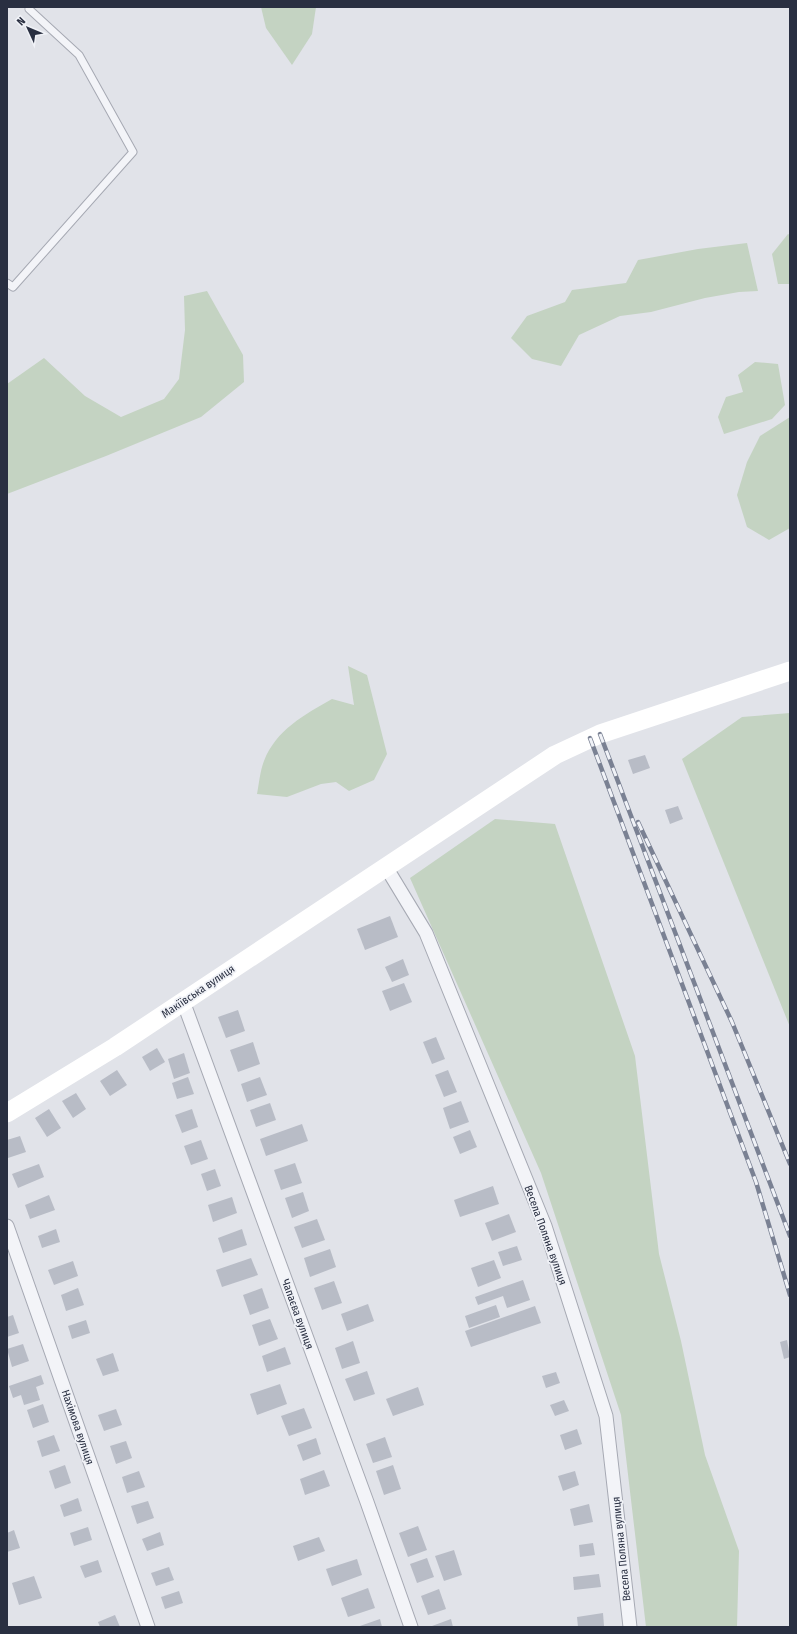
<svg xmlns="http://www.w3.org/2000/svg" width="797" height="1634" viewBox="0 0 797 1634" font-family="'Fira Sans Condensed',sans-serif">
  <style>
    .green { fill: #c4d3c2 }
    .building { fill: #b8bcc6 }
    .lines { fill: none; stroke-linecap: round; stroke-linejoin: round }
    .lane-casing { stroke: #a6a9b3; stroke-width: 9 }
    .street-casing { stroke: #a6a9b3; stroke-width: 15 }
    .lane { stroke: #f3f4f8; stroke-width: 7 }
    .street { stroke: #f3f4f8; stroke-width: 13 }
    .secondary { stroke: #fff; stroke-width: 19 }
    .rail-casing { stroke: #7a8193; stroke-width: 4.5 }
    .rail { stroke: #f0f2f7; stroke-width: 3; stroke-dasharray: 9; stroke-linecap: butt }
    .labels { text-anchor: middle; stroke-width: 3.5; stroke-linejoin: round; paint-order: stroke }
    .street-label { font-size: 11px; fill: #292f41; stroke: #f0f2f7 }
  </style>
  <rect width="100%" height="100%" fill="#e1e3e9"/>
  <g class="green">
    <path d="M261 7H316L312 34 292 65 266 28Z"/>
    <path d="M788 234 790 235V284H778L772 254Z"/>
    <path d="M747 243 758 291 739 292 705 298 651 312 620 316 579 335 561 366 532 359 511 338 527 316 565 302 572 290 626 283 638 260 698 249Z"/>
    <path d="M207 291 243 355 244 382 201 417 106 456 7 494V384L44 358 85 396 121 417 164 399 179 379 185 330 184 296Z"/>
    <path d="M755 362 778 364 785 405 772 419 724 434 718 417 726 397 743 392 738 375Z"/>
    <path d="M790 417V528L769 540 747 527 737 495 747 462 760 436Z"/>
    <path d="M348 666 367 675 387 754 374 780 349 791 336 782 321 784 287 797 257 794C259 784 260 771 264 761 276 730 304 715 332 699L354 705Z"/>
    <path d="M790 713V1027L682 759 742 717Z"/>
    <path d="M495 819 555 824 635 1056 659 1254 681 1341 705 1455 739 1551 737 1627H646L621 1415 541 1173 410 878Z"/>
  </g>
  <g class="building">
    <path d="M645 755 650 768 633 774 628 760Z"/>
    <path d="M678 806 683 819 670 824 665 810Z"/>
    <path d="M390 916 398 937 365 950 357 929Z"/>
    <path d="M403 959 409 975 392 982 385 967Z"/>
    <path d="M404 983 412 1002 390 1011 382 991Z"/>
    <path d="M238 1010 245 1031 226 1038 218 1017Z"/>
    <path d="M436 1037 445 1059 432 1064 423 1042Z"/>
    <path d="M253 1042 260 1064 238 1072 230 1050Z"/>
    <path d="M157 1048 165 1062 150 1071 142 1057Z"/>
    <path d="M184 1053 190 1073 174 1079 168 1059Z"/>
    <path d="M117 1070 127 1085 110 1096 100 1081Z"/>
    <path d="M448 1070 457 1092 444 1097 435 1075Z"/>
    <path d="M188 1077 194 1094 177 1099 172 1083Z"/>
    <path d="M260 1077 267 1095 247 1102 241 1084Z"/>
    <path d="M76 1093 86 1109 73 1118 62 1101Z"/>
    <path d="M461 1101 469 1122 450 1129 443 1108Z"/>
    <path d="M270 1103 276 1120 256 1127 250 1110Z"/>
    <path d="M49 1109 61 1128 47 1137 35 1118Z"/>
    <path d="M192 1109 198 1127 182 1133 175 1115Z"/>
    <path d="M302 1124 308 1141 266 1156 260 1139Z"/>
    <path d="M470 1130 477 1147 460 1154 453 1137Z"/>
    <path d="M20 1136 26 1152 8 1158 7 1140Z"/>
    <path d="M201 1140 208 1159 191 1165 184 1146Z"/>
    <path d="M295 1163 302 1183 281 1190 274 1170Z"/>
    <path d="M39 1164 44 1177 18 1188 12 1174Z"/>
    <path d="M215 1169 221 1186 207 1191 201 1174Z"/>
    <path d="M493 1186 499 1204 460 1217 454 1200Z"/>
    <path d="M303 1192 309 1211 292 1218 285 1198Z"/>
    <path d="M49 1195 55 1210 30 1219 25 1205Z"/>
    <path d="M232 1197 237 1213 213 1222 208 1205Z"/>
    <path d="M509 1214 516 1232 492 1241 485 1223Z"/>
    <path d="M317 1219 325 1240 302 1248 294 1227Z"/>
    <path d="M56 1229 60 1242 42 1248 38 1236Z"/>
    <path d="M242 1229 247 1245 223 1253 218 1238Z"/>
    <path d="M517 1246 522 1260 503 1266 498 1252Z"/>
    <path d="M330 1249 336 1267 310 1277 304 1258Z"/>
    <path d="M251 1258 258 1275 222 1287 216 1270Z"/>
    <path d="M494 1260 501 1278 478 1287 471 1268Z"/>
    <path d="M73 1261 78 1276 54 1285 48 1270Z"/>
    <path d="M523 1280 530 1300 507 1308 503 1296 478 1305 475 1297Z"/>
    <path d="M334 1281 342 1303 322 1310 314 1288Z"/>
    <path d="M78 1288 84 1305 66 1311 61 1295Z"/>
    <path d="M262 1288 269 1308 250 1315 243 1295Z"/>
    <path d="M368 1304 374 1321 347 1331 341 1314Z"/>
    <path d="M496 1305 500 1317 469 1328 465 1316Z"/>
    <path d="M535 1306 541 1323 471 1347 465 1331Z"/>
    <path d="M13 1315 19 1333 7 1337V1317Z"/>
    <path d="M270 1319 278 1339 259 1346 252 1325Z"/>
    <path d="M86 1320 90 1333 72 1339 68 1326Z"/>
    <path d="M787 1340 790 1357 784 1359 780 1342Z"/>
    <path d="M353 1341 360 1363 342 1369 335 1348Z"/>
    <path d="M23 1344 29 1361 12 1367 7 1349Z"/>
    <path d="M285 1347 291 1364 267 1372 262 1356Z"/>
    <path d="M113 1353 119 1371 103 1376 96 1359Z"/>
    <path d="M367 1371 375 1394 354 1401 345 1379Z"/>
    <path d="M556 1372 560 1383 546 1388 542 1376Z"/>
    <path d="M41 1375 44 1384 36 1387 40 1400 24 1405 21 1395 13 1398 9 1386Z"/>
    <path d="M280 1384 287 1404 257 1415 250 1394Z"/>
    <path d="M418 1387 424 1405 393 1416 386 1399Z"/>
    <path d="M564 1400 569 1411 555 1416 550 1405Z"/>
    <path d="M43 1404 49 1422 33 1428 27 1410Z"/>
    <path d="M304 1408 312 1428 289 1436 281 1416Z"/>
    <path d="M116 1409 122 1425 104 1431 98 1415Z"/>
    <path d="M577 1429 582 1444 565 1450 560 1435Z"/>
    <path d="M54 1435 60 1451 42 1457 37 1441Z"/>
    <path d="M385 1437 392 1457 373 1463 366 1444Z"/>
    <path d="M316 1438 321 1454 303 1461 297 1445Z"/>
    <path d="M126 1441 132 1458 116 1464 110 1446Z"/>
    <path d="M65 1465 71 1483 55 1489 49 1471Z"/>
    <path d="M393 1465 401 1489 384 1495 376 1471Z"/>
    <path d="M324 1470 330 1486 305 1495 300 1479Z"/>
    <path d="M139 1471 145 1487 127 1493 122 1477Z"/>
    <path d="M575 1471 579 1485 563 1491 558 1476Z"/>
    <path d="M78 1498 82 1511 64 1517 60 1505Z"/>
    <path d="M148 1501 154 1518 137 1524 131 1506Z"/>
    <path d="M589 1504 593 1522 574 1526 570 1509Z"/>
    <path d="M418 1526 427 1550 408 1557 399 1533Z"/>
    <path d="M88 1527 92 1540 74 1546 70 1533Z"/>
    <path d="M14 1530 20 1548 7 1552V1533Z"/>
    <path d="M160 1532 164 1545 147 1551 142 1539Z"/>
    <path d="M319 1537 325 1551 298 1561 293 1546Z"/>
    <path d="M593 1543 595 1555 580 1557 579 1545Z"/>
    <path d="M454 1550 462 1575 444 1581 435 1556Z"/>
    <path d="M427 1558 434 1577 417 1583 410 1564Z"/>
    <path d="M357 1559 362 1575 332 1586 326 1569Z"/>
    <path d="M98 1560 102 1572 85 1578 80 1566Z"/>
    <path d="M169 1567 174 1580 156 1586 151 1573Z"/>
    <path d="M599 1574 601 1587 574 1590 573 1577Z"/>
    <path d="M34 1576 42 1598 19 1605 12 1583Z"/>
    <path d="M368 1588 375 1608 348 1617 341 1598Z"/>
    <path d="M439 1589 446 1609 428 1615 421 1596Z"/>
    <path d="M179 1591 183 1603 165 1609 161 1597Z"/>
    <path d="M603 1613 604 1626 578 1627 577 1617Z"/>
    <path d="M115 1615 120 1627H100L98 1622Z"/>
    <path d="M380 1619 382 1627H357Z"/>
    <path d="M451 1619 453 1627H432V1626Z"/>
  </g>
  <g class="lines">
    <g class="lane-casing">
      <path id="lane" d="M7 283 13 287 133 152 79 55 29 9"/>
    </g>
    <g class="street-casing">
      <g id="street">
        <path d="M386 867 426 933 545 1226 606 1416 630 1627"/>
        <path d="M183 1001 367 1502 411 1627"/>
        <path d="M7 1226 148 1627"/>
      </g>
    </g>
    <use href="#lane" class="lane"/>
    <use href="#street" class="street"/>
    <path class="secondary" d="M7 1113 115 1047 555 755 600 734 790 671"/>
    <g class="rail-casing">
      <g id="rail">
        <path d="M600 734 790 1236"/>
        <path d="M590 738 756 1182 790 1295"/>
        <path d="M638 822 732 1022 790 1164"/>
      </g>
    </g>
    <use href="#rail" class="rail"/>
  </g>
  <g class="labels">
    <g class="street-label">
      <text transform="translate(198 991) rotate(-34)" y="4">Макіївська вулиця</text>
      <text transform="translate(546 1235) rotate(70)" y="4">Весела Поляна вулиця</text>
      <text transform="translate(298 1314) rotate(70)" y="4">Чапаєва вулиця</text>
      <text transform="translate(78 1427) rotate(71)" y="4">Нахімова вулиця</text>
      <text transform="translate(621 1549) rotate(-96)" y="4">Весела Поляна вулиця</text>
    </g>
  </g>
  <rect width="797" height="1634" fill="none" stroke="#292f41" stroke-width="16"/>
  <g transform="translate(28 28) rotate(314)" stroke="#f0f2f7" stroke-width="3" paint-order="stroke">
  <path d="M0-3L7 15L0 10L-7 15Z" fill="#292f41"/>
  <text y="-6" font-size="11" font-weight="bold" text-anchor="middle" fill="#292f41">N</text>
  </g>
</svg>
